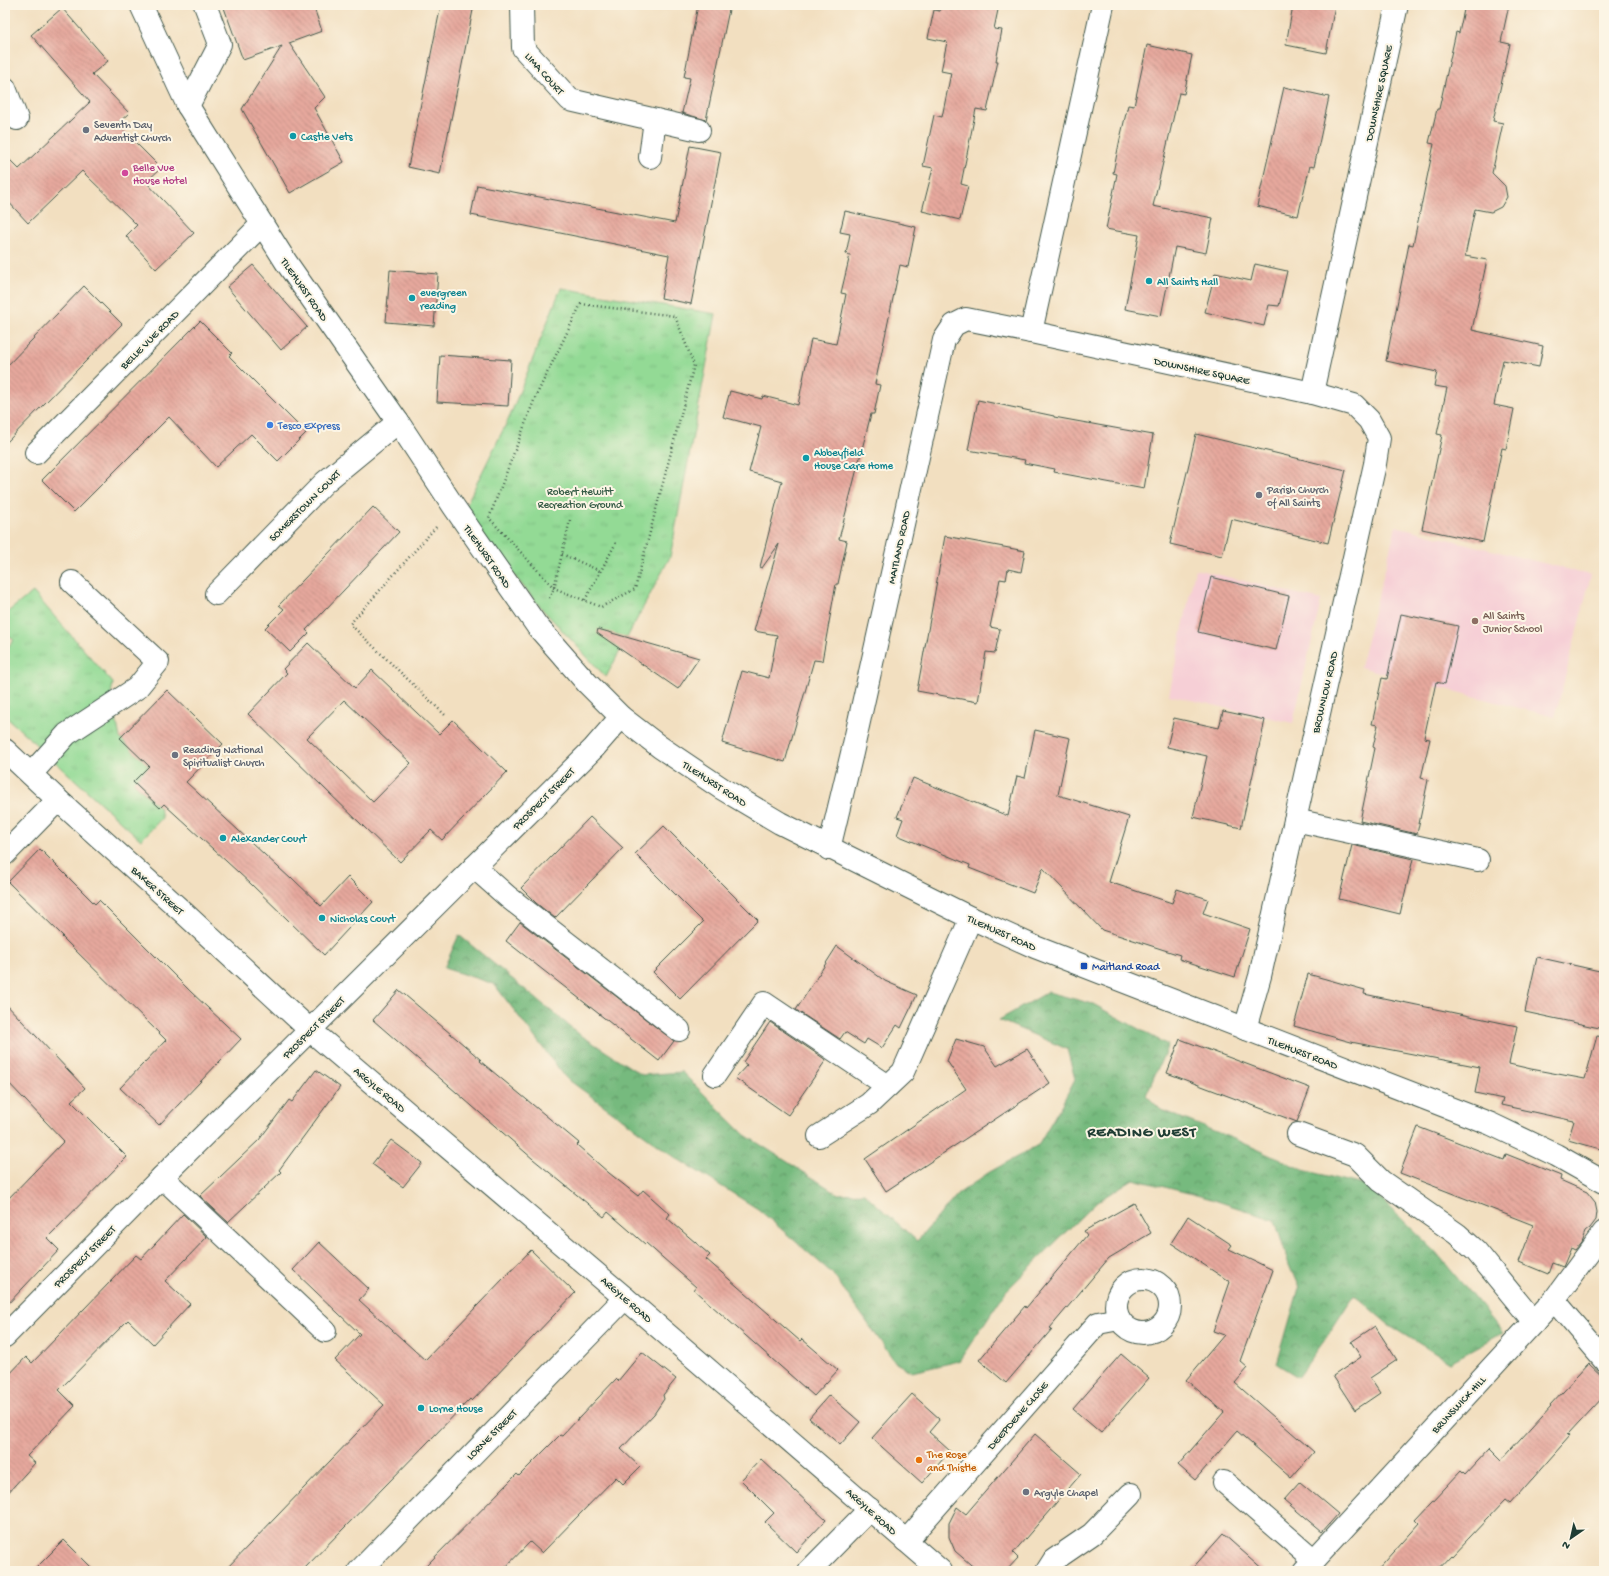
<svg xmlns="http://www.w3.org/2000/svg" width="1609" height="1576" viewBox="0 0 1609 1576" font-family="'Gochi Hand',sans-serif">
  <style>
    .built { fill: #f6cfd6 }
    .grass { fill: url(#grass-tufts); stroke: #598c64 }
    .forest { fill: url(#forest-crowns); stroke: #4a7c59 }
    .building { fill: url(#building-back-hatch); fill-rule: evenodd }
    .lines { fill: none; stroke-linecap: round; stroke-linejoin: round }
    .minor-casing { stroke: #3f5549; stroke-width: 24 }
    .path { stroke: #3f5549; stroke-width: 2.5; stroke-dasharray: 1 3; stroke-linecap: butt }
    .minor { stroke: #fff; stroke-width: 22 }
    .worship-dot { fill: #6b7280; stroke: #fcf5e5; stroke-width: 1.5 }
    .culture-dot { fill: #0f9aa8; stroke: #fcf5e5; stroke-width: 1.5 }
    .hotel-dot { fill: #d1479c; stroke: #fcf5e5; stroke-width: 1.5 }
    .shop-dot { fill: #3f7fe0; stroke: #fcf5e5; stroke-width: 1.5 }
    .education-dot { fill: #8d6e63; stroke: #fcf5e5; stroke-width: 1.5 }
    .transit-dot { fill: #1a4fb4; stroke: #fcf5e5; stroke-width: 1.5 }
    .food-dot { fill: #e8710a; stroke: #fcf5e5; stroke-width: 1.5 }
    .labels { text-anchor: middle; stroke-width: 4; stroke-linejoin: round; paint-order: stroke }
    .street-label { font-size: 11px; fill: #1f3d34; stroke: #fcf5e5 }
    .worship-label { font-size: 11px; fill: #5b616d; stroke: #fcf5e5; text-anchor: start }
    .culture-label { font-size: 11px; fill: #0d838f; stroke: #fcf5e5; text-anchor: start }
    .hotel-label { font-size: 11px; fill: #b23c85; stroke: #fcf5e5; text-anchor: start }
    .shop-label { font-size: 11px; fill: #366cbe; stroke: #fcf5e5; text-anchor: start }
    .park-label { font-size: 11px; fill: #365c47; stroke: #fcf5e5 }
    .education-label { font-size: 11px; fill: #785e54; stroke: #fcf5e5; text-anchor: start }
    .transit-label { font-size: 11px; fill: #164399; stroke: #fcf5e5; text-anchor: start }
    .food-label { font-size: 11px; fill: #c56008; stroke: #fcf5e5; text-anchor: start }
    .district-label { font-size: 15px; font-weight: bold; letter-spacing: 1px; fill: #1f3d34; stroke: #fcf5e5 }
  </style>
  <defs>
    <pattern id="grass-tufts" width="24" height="20" patternUnits="userSpaceOnUse"><rect width="24" height="20" fill="#93da95"/><path d="M3 7l-1-3M5 7V3M7 7l1-3M15 17l-1-3M17 17v-4M19 17l1-3" fill="none" stroke="#7ebc81"/></pattern>
    <pattern id="forest-crowns" width="20" height="18" patternUnits="userSpaceOnUse"><rect width="20" height="18" fill="#76ba7e"/><path d="M2 6a3 3 0 1 1 6 0M12 15a3 3 0 1 1 6 0" fill="none" stroke="#609868"/></pattern>
    <pattern id="building-back-hatch" width="6" height="6" patternUnits="userSpaceOnUse"><rect width="6" height="6" fill="#e6a89d"/><path d="M-1 5l2 2M0 0l6 6M5-1l2 2" fill="none" stroke="#ba8a81"/></pattern>
  </defs>
  <rect width="100%" height="100%" fill="#fcf5e5"/>
  <filter id="ink" filterUnits="userSpaceOnUse"><feTurbulence type="fractalNoise" baseFrequency=".025" numOctaves="2"/><feDisplacementMap in="SourceGraphic" scale="8" xChannelSelector="R" yChannelSelector="G"/><feConvolveMatrix kernelMatrix="1 2 1 2 8 2 1 2 1" color-interpolation-filters="sRGB"/></filter>
  <filter id="wash" filterUnits="userSpaceOnUse"><feTurbulence type="fractalNoise" baseFrequency=".012" numOctaves="4" result="noise"/><feDisplacementMap in="SourceGraphic" scale="16" xChannelSelector="R" yChannelSelector="G"/><feGaussianBlur stdDeviation="0.9" result="paint"/><feColorMatrix in="noise" values="0 0 0 0 0 0 0 0 0 0 0 0 0 0 0 0 0 1.4 0 .05"/><feComposite in="paint" operator="in"/></filter>
  <g filter="url(#wash)">
    <rect width="100%" height="100%" fill="#f2dfc0"/>
    <g class="built">
      <path d="M1396 526 1591 575 1555 717 1360 667Z"/>
      <path d="M1195 569 1321 600 1293 723 1169 695Z"/>
    </g>
    <g class="grass">
      <path d="M561 288 716 314 670 557 606 677 543 610 462 513 510 416Z"/>
      <path d="M33 592 113 683 111 694 120 738 149 766 133 782 160 808 162 818 141 840 5 716V650L14 640 5 632V614Z"/>
    </g>
    <path class="forest" d="M459 935 579 1034 642 1075 682 1072 745 1135 838 1194 864 1193 917 1241 958 1194 988 1173 1038 1145 1063 1102 1075 1079 1067 1049 999 1020 1048 992 1093 1004 1168 1045 1146 1095 1161 1110 1239 1141 1303 1170 1367 1186 1435 1251 1503 1333 1449 1362 1388 1324 1354 1295 1324 1341 1298 1377 1277 1364 1299 1288 1289 1265 1275 1220 1208 1198 1133 1179 1095 1203 1006 1291 959 1361 912 1372 896 1363 832 1273 758 1209 676 1158 566 1078 494 984 444 968Z"/>
    <g id="blocks">
      <g class="building">
        <path d="M223 5H313L322 31 289 43 325 97 314 108 344 162 290 193 242 109 282 46 243 60Z"/>
        <path d="M441 5H474L440 174 408 167Z"/>
        <path d="M698 5H730L706 120 682 113 690 78 684 77Z"/>
        <path d="M941 5H999L994 29 1002 30 996 61H998L987 111 976 109 961 184 968 186 960 220 922 211 933 168 923 166 934 115 942 117 951 73 941 71 947 42 928 38 934 10 940 11Z"/>
        <path d="M1293 5H1335L1326 53 1286 45Z"/>
        <path d="M1465 5H1509L1501 42 1510 44 1493 121 1503 123 1492 173 1505 186 1507 197 1501 207 1491 212 1475 209 1465 256 1487 260 1472 330 1543 346 1539 367 1503 360 1494 405 1514 409 1506 449 1502 448 1483 542 1422 529 1442 435 1437 434 1447 388 1434 386 1437 372 1386 361 1409 244 1413 245 1434 144 1429 143 1437 109H1439L1456 32 1459 33Z"/>
        <path d="M62 8 108 61 92 74 129 113 117 124 161 168 146 182 194 233 156 269 126 236 137 225 82 171 28 223 5 198V155L19 169 90 102 31 35Z"/>
        <path d="M1147 45 1192 55 1184 94 1179 93 1153 206 1213 218 1206 253 1175 247 1161 316 1125 309 1139 235 1106 229 1117 174 1113 173 1120 139 1128 105 1134 106Z"/>
        <path d="M1284 87 1329 97 1314 167 1310 166 1298 216 1257 206Z"/>
        <path d="M690 146 721 152 691 304 661 298 669 255 471 215 477 185 675 223Z"/>
        <path d="M845 211 916 227 908 267 900 265 875 384 880 385 874 414H871L839 539 847 541 838 584H836L822 661 814 660 785 762 722 743 742 671 769 678 777 635 754 631 779 544 762 568 760 567 782 481 749 472 761 427 723 417 730 391 762 399 763 396 798 405 811 339 836 344 846 294 841 293 850 255 846 254 850 234 840 232Z"/>
        <path d="M1255 264 1287 271 1279 306 1269 305 1264 326 1205 312 1215 273 1251 281Z"/>
        <path d="M253 265 307 327 281 350 227 287Z"/>
        <path d="M390 270 438 274 434 326 386 322Z"/>
        <path d="M84 286 122 324 5 444V368Z"/>
        <path d="M200 321 232 353 229 356 306 433 278 461 251 434 216 467 169 417 74 512 42 480Z"/>
        <path d="M440 355 511 360 508 406 437 402Z"/>
        <path d="M978 400 1054 416V417L1153 435 1144 489 1054 472 1055 469 1024 463 1025 460 968 450Z"/>
        <path d="M1196 434 1346 470 1328 543 1231 519 1222 556 1170 544Z"/>
        <path d="M373 507 399 532 306 630 309 633 290 652 265 628 284 609 279 605Z"/>
        <path d="M945 536 1025 551 1021 572 1008 569 1006 580 1000 579 990 627 1000 629 995 653 986 652 978 702 917 691Z"/>
        <path d="M1211 577 1289 596 1276 650 1198 632Z"/>
        <path d="M1401 614 1458 626 1445 684 1436 682 1424 738 1430 739 1421 778 1428 780 1417 834 1360 821 1375 748 1373 747 1378 725 1372 724 1382 678 1387 679Z"/>
        <path d="M598 629 699 658 678 689 597 633Z"/>
        <path d="M308 643 355 688 372 670 439 734 453 720 507 772 442 840 431 830 400 862 248 714 287 673 283 669ZM344 700 411 763 373 802 307 738Z"/>
        <path d="M167 690 223 744 186 782 291 879 292 878 321 906 348 877 373 902 324 955 251 884 164 804 160 808 133 782 149 766 120 738Z"/>
        <path d="M1223 711 1265 720 1241 828 1193 817 1207 756 1167 747 1174 718 1219 728Z"/>
        <path d="M1035 730 1070 738 1058 795 1129 817 1109 882 1172 903 1177 889 1208 899 1203 913 1250 929 1235 977 1179 959 1180 955 1102 930 1043 868 1033 893 969 868 970 865 897 835 903 819 897 817 913 778 1008 816 1017 776 1025 778Z"/>
        <path d="M590 817 623 848 555 918 536 903 521 888Z"/>
        <path d="M664 826 758 920 680 999 653 972 703 922 635 854Z"/>
        <path d="M1352 845 1413 859 1400 914 1339 899Z"/>
        <path d="M40 849 95 904 99 900 191 992 241 1039 159 1125 120 1088 166 1040 62 937 63 936 8 882Z"/>
        <path d="M520 922 674 1041 659 1061 506 941Z"/>
        <path d="M837 946 885 981 917 995 901 1028 897 1025 882 1048 867 1039 864 1044 845 1032 840 1039 796 1010Z"/>
        <path d="M1537 957 1604 972V1029L1525 1012Z"/>
        <path d="M1308 974 1365 990 1364 994 1517 1026 1509 1064 1531 1069 1585 1079 1597 1036 1604 1037V1150L1568 1140 1574 1121 1501 1105 1503 1099 1475 1093 1480 1067 1351 1042 1294 1026Z"/>
        <path d="M399 990 464 1045 481 1060 480 1061 579 1143 577 1145 609 1173 638 1196 643 1190 670 1214 667 1218 710 1255 706 1259 800 1341 802 1339 838 1370 814 1396 694 1290 696 1287 646 1243 645 1244 608 1212 604 1217 533 1159 373 1020Z"/>
        <path d="M5 1003 85 1088 71 1101 127 1157 47 1238 59 1250 5 1307V1202L64 1141 5 1079Z"/>
        <path d="M770 1022 826 1060 788 1115 735 1078 747 1065 743 1062Z"/>
        <path d="M956 1039 984 1047 997 1066 1027 1049 1050 1083 886 1191 865 1159 966 1089 947 1061Z"/>
        <path d="M1180 1039 1310 1088 1297 1122 1167 1073Z"/>
        <path d="M316 1070 340 1087 279 1170 281 1172 228 1222 200 1196 259 1140 289 1100 292 1102Z"/>
        <path d="M1418 1127 1504 1160 1506 1154 1561 1176 1560 1180 1587 1192 1595 1202 1597 1212 1596 1220 1590 1228 1585 1232 1581 1243 1575 1250 1571 1248 1563 1267 1552 1263 1548 1274 1519 1262 1533 1225 1400 1173Z"/>
        <path d="M391 1140 422 1163 403 1187 372 1164Z"/>
        <path d="M1134 1203 1151 1233 1109 1258 1050 1328 1052 1329 1006 1383 979 1360 1025 1306 1026 1308 1087 1235 1084 1231Z"/>
        <path d="M183 1214 207 1237 165 1281 190 1304 153 1344 128 1320 59 1390 75 1406 27 1456 35 1463 5 1496V1379L26 1357 32 1363 136 1255 141 1259Z"/>
        <path d="M1188 1216 1232 1245 1229 1249 1273 1270 1240 1361 1248 1368 1235 1383 1314 1452 1291 1478 1237 1431 1195 1480 1178 1465 1224 1412 1186 1380 1224 1335 1213 1331 1230 1282 1171 1243Z"/>
        <path d="M319 1242 369 1289 359 1300 425 1360 531 1250 575 1293 472 1401 470 1399 302 1571H224L384 1405 335 1360 360 1334 293 1270Z"/>
        <path d="M1375 1326 1397 1360 1370 1378 1380 1393 1355 1410 1333 1376 1361 1357 1351 1342Z"/>
        <path d="M642 1352 676 1379 663 1395 664 1399 654 1414 621 1449 640 1467 623 1484 616 1477 542 1553 530 1542 502 1571H421L517 1474 519 1476 560 1435 562 1436 616 1379 618 1381Z"/>
        <path d="M1121 1354 1149 1378 1101 1433 1073 1409Z"/>
        <path d="M1589 1363 1604 1377V1396L1568 1435 1570 1436 1510 1504 1505 1500 1452 1556 1451 1555 1436 1571H1377L1419 1524 1415 1520 1461 1471 1465 1475 1489 1449 1501 1461 1551 1406 1550 1405Z"/>
        <path d="M912 1394 940 1419 929 1432 950 1451 922 1483 872 1438Z"/>
        <path d="M829 1395 860 1422 840 1445 809 1418Z"/>
        <path d="M1035 1434 1081 1474 1013 1553 1018 1558 1006 1571H978L955 1551 949 1537V1523L957 1507 966 1514Z"/>
        <path d="M761 1459 826 1520 796 1552 765 1522 774 1513 741 1480Z"/>
        <path d="M1300 1482 1338 1514 1322 1532 1284 1500Z"/>
        <path d="M1223 1534 1265 1571H1190Z"/>
        <path d="M64 1540 95 1571H33Z"/>
      </g>
    </g>
  </g>
  <g filter="url(#ink)">
    <use href="#blocks" fill-opacity="0" stroke="#3f5549" stroke-width="1"/>
    <g class="lines">
      <g class="minor-casing">
        <g id="minor">
          <path d="M141 5 188 106 286 262 398 422 454 507 537 626 587 683 621 717 660 747 721 788 780 823 971 918 1035 947 1491 1124 1556 1155 1604 1182"/>
          <path d="M522 5 523 48 570 100 699 130"/>
          <path d="M5 88 17 119"/>
          <path d="M188 106 220 44 205 5"/>
          <path d="M650 157 655 120"/>
          <path d="M1031 332 1103 5"/>
          <path d="M1312 393 1397 5"/>
          <path d="M36 453 262 224"/>
          <path d="M216 594 325 482 398 422"/>
          <path d="M5 750 58 800 185 914 310 1030 625 1298 941 1571"/>
          <path d="M31 774 67 734 137 688 158 662 72 582"/>
          <path d="M1295 820 1478 860"/>
          <path d="M829 849 852 753 944 340 954 325 966 319 1031 332 1312 393 1354 405 1369 420 1379 438 1375 464 1260 976 1245 1029"/>
          <path d="M5 854 58 800"/>
          <path d="M474 867 508 897 679 1030"/>
          <path d="M715 1075 764 1003 888 1086"/>
          <path d="M1298 1134 1355 1155 1381 1181 1457 1234 1476 1251 1534 1322"/>
          <path d="M819 1136 869 1104 903 1072 971 918"/>
          <path d="M162 1177 325 1331"/>
          <circle cx="1143" cy="1306" r="27"/>
          <path d="M1554 1300 1604 1359"/>
          <path d="M5 1336 162 1177 594 748 621 717"/>
          <path d="M1224 1482 1314 1560"/>
          <path d="M906 1541 1098 1323 1119 1319"/>
          <path d="M359 1571 625 1298"/>
          <path d="M809 1571 870 1509"/>
          <path d="M1047 1571 1054 1560 1092 1534 1131 1494"/>
          <path d="M1304 1571 1554 1300 1604 1232"/>
        </g>
      </g>
      <g class="path">
        <path d="M581 304 675 316 694 365 635 589 601 607 554 588 489 518 535 398Z"/>
        <path d="M436 527 350 624 445 715"/>
        <path d="M562 554 600 571"/>
        <path d="M549 598 554 588 570 520"/>
        <path d="M585 600 617 541"/>
      </g>
      <use href="#minor" class="minor"/>
    </g>
  </g>
  <g class="worship-dot">
    <circle cx="86" cy="130" r="4"/>
    <circle cx="1259" cy="495" r="4"/>
    <circle cx="175" cy="755" r="4"/>
    <circle cx="1026" cy="1492" r="4"/>
  </g>
  <g class="culture-dot">
    <circle cx="293" cy="136" r="4"/>
    <circle cx="1149" cy="281" r="4"/>
    <circle cx="412" cy="298" r="4"/>
    <circle cx="806" cy="458" r="4"/>
    <circle cx="223" cy="838" r="4"/>
    <circle cx="322" cy="918" r="4"/>
    <circle cx="421" cy="1408" r="4"/>
  </g>
  <circle class="hotel-dot" cx="125" cy="173" r="4"/>
  <circle class="shop-dot" cx="270" cy="425" r="4"/>
  <circle class="education-dot" cx="1475" cy="621" r="4"/>
  <rect class="transit-dot" x="1080" y="962" width="8" height="8" rx="2"/>
  <circle class="food-dot" cx="919" cy="1460" r="4"/>
  <g class="labels">
    <g class="street-label">
      <text transform="translate(545 73) rotate(48)" y="4">LIMA COURT</text>
      <text transform="translate(1378 93) rotate(-78)" y="4">DOWNSHIRE SQUARE</text>
      <text transform="translate(305 289) rotate(55)" y="4">TILEHURST ROAD</text>
      <text transform="translate(149 339) rotate(-45)" y="4">BELLE VUE ROAD</text>
      <text transform="translate(1202 370) rotate(12)" y="4">DOWNSHIRE SQUARE</text>
      <text transform="translate(304 505) rotate(-45)" y="4">SOMERSTOWN COURT</text>
      <text transform="translate(898 547) rotate(-78)" y="4">MAITLAND ROAD</text>
      <text transform="translate(488 556) rotate(55)" y="4">TILEHURST ROAD</text>
      <text transform="translate(1324 692) rotate(-77)" y="4">BROWNLOW ROAD</text>
      <text transform="translate(715 783) rotate(33)" y="4">TILEHURST ROAD</text>
      <text transform="translate(543 798) rotate(-45)" y="4">PROSPECT STREET</text>
      <text transform="translate(158 890) rotate(42)" y="4">BAKER STREET</text>
      <text transform="translate(1002 932) rotate(24)" y="4">TILEHURST ROAD</text>
      <text transform="translate(313 1027) rotate(-45)" y="4">PROSPECT STREET</text>
      <text transform="translate(1303 1052) rotate(21)" y="4">TILEHURST ROAD</text>
      <text transform="translate(380 1089) rotate(40)" y="4">ARGYLE ROAD</text>
      <text transform="translate(84 1256) rotate(-45)" y="4">PROSPECT STREET</text>
      <text transform="translate(627 1299) rotate(41)" y="4">ARGYLE ROAD</text>
      <text transform="translate(1458 1404) rotate(-47)" y="4">BRUNSWICK HILL</text>
      <text transform="translate(1017 1415) rotate(-49)" y="4">DEEPDENE CLOSE</text>
      <text transform="translate(491 1434) rotate(-45)" y="4">LORNE STREET</text>
      <text transform="translate(872 1511) rotate(42)" y="4">ARGYLE ROAD</text>
    </g>
    <g class="worship-label">
      <text x="94" y="128">Seventh Day<tspan x="94" dy="13">Adventist Church</tspan></text>
      <text x="1267" y="493">Parish Church<tspan x="1267" dy="13">of All Saints</tspan></text>
      <text x="183" y="753">Reading National<tspan x="183" dy="13">Spiritualist Church</tspan></text>
      <text x="1034" y="1496">Argyle Chapel</text>
    </g>
    <g class="culture-label">
      <text x="301" y="140">Castle Vets</text>
      <text x="1157" y="285">All Saints Hall</text>
      <text x="420" y="296">evergreen<tspan x="420" dy="13">reading</tspan></text>
      <text x="814" y="456">Abbeyfield<tspan x="814" dy="13">House Care Home</tspan></text>
      <text x="231" y="842">Alexander Court</text>
      <text x="330" y="922">Nicholas Court</text>
      <text x="429" y="1412">Lorne House</text>
    </g>
    <g class="hotel-label">
      <text x="133" y="171">Belle Vue<tspan x="133" dy="13">House Hotel</tspan></text>
    </g>
    <g class="shop-label">
      <text x="278" y="429">Tesco Express</text>
    </g>
    <g class="park-label">
      <text x="580" y="495">Robert Hewitt<tspan x="580" dy="13">Recreation Ground</tspan></text>
    </g>
    <g class="education-label">
      <text x="1483" y="619">All Saints<tspan x="1483" dy="13">Junior School</tspan></text>
    </g>
    <g class="transit-label">
      <text x="1092" y="970">Maitland Road</text>
    </g>
    <g class="food-label">
      <text x="927" y="1458">The Rose<tspan x="927" dy="13">and Thistle</tspan></text>
    </g>
    <g class="district-label">
      <text x="1142" y="1136">READING WEST</text>
    </g>
  </g>
  <rect width="1609" height="1576" fill="none" stroke="#fcf5e5" stroke-width="20"/>
  <g transform="translate(1571 1538) rotate(214)" stroke="#fcf5e5" stroke-width="3" paint-order="stroke">
  <path d="M0-3L7 15L0 10L-7 15Z" fill="#1f3d34"/>
  <text y="-6" font-size="11" font-weight="bold" text-anchor="middle" fill="#1f3d34">N</text>
  </g>
</svg>
